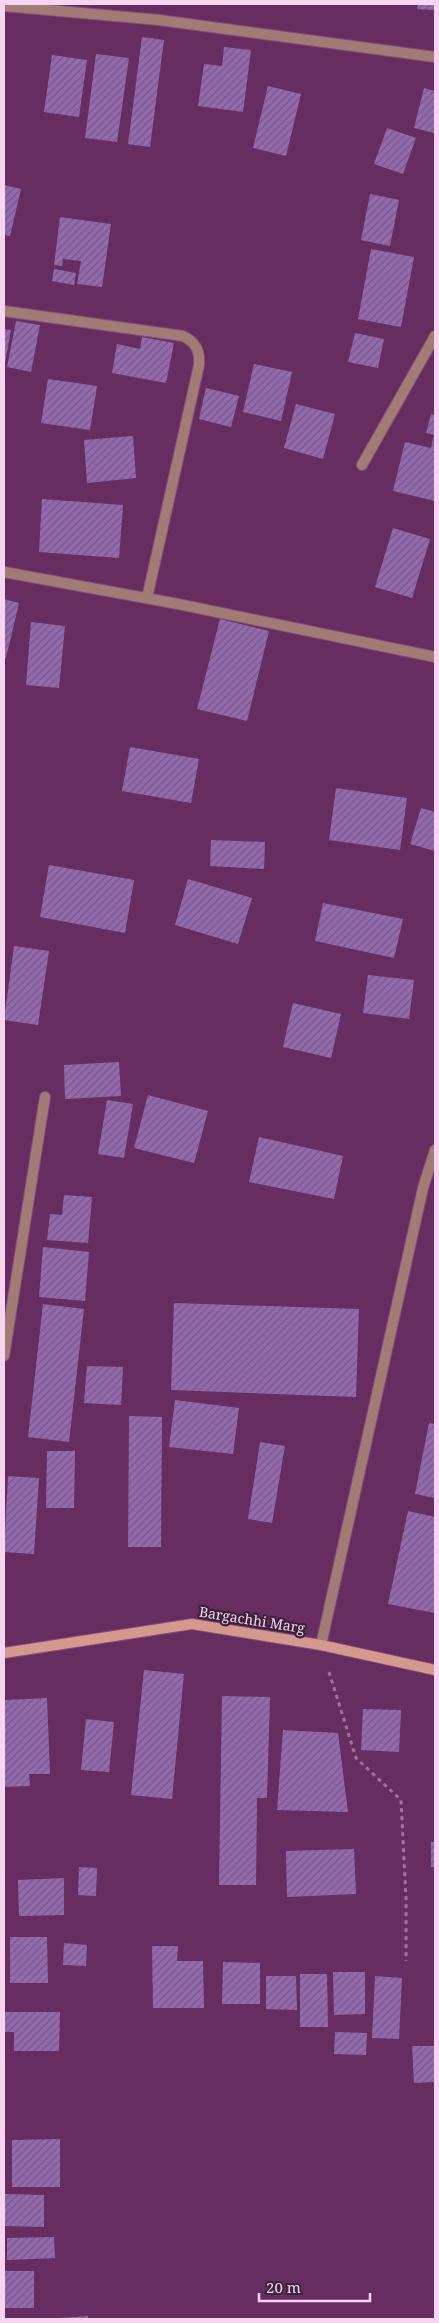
<svg xmlns="http://www.w3.org/2000/svg" width="439" height="2323" viewBox="0 0 439 2323" font-family="'Noto Serif',serif">
  <style>
    .building { fill: url(#building-hatch) }
    .lines { fill: none; stroke-linecap: round; stroke-linejoin: round }
    .street-casing { stroke: #844e7e; stroke-width: 12 }
    .secondary-casing { stroke: #844e7e; stroke-width: 12 }
    .path { stroke: #a1709b; stroke-width: 3; stroke-dasharray: 4 4; stroke-linecap: butt }
    .street { stroke: #a27c74; stroke-width: 10 }
    .secondary { stroke: #d4988d; stroke-width: 10 }
    .labels { text-anchor: middle; stroke-width: 4.5; stroke-linejoin: round; paint-order: stroke }
    .street-label { font-size: 14px; fill: #f7d4f2; stroke: #3d223a }
  </style>
  <defs>
    <pattern id="building-hatch" width="6" height="6" patternUnits="userSpaceOnUse" patternTransform="scale(1.25)"><rect width="6" height="6" fill="#936aad"/><path d="M-1 1l2-2M0 6l6-6M5 7l2-2" fill="none" stroke="#765985"/></pattern>
  </defs>
  <rect width="100%" height="100%" fill="#672d61"/>
  <g class="building">
    <path d="M418 4H435V10L417 9Z"/>
    <path d="M142 37 164 40 150 147 128 144Z"/>
    <path d="M224 47 251 50 243 112 198 106 204 64 222 66Z"/>
    <path d="M96 54 129 58 117 142 85 138Z"/>
    <path d="M52 55 87 60 79 117 44 112Z"/>
    <path d="M268 86 301 94 286 156 253 148Z"/>
    <path d="M424 88 435 91 434 133 414 128Z"/>
    <path d="M387 128 416 138 403 174 374 164Z"/>
    <path d="M4 185 21 189 10 236 4 235Z"/>
    <path d="M370 194 399 200 390 246 361 240Z"/>
    <path d="M60 217 111 224 102 287 77 284 81 261 63 259 62 266 54 265Z"/>
    <path d="M371 249 414 257 401 327 358 319Z"/>
    <path d="M54 269 76 273 74 285 52 281Z"/>
    <path d="M16 321 40 325 31 372 7 367Z"/>
    <path d="M4 329 11 330 5 363H4Z"/>
    <path d="M355 333 384 339 378 368 348 362Z"/>
    <path d="M142 337 174 343 166 383 112 373 117 344 140 349Z"/>
    <path d="M254 364 292 372 281 421 243 412Z"/>
    <path d="M48 379 97 386 90 430 41 423Z"/>
    <path d="M206 388 239 396 231 427 199 419Z"/>
    <path d="M296 404 335 414 323 459 284 448Z"/>
    <path d="M431 414 435 415V501L393 491 405 442 431 448 434 435 426 433Z"/>
    <path d="M133 436 136 478 87 483 84 440Z"/>
    <path d="M42 499 123 505 119 558 39 552Z"/>
    <path d="M393 528 430 539 412 598 375 587Z"/>
    <path d="M4 599 19 603 6 658H4Z"/>
    <path d="M220 619 269 631 247 721 197 709Z"/>
    <path d="M31 622 65 626 59 688 26 685Z"/>
    <path d="M130 747 199 759 191 803 122 791Z"/>
    <path d="M336 788 407 798 400 850 329 840Z"/>
    <path d="M421 808 435 812V851L410 844Z"/>
    <path d="M211 840 265 842 264 869 210 866Z"/>
    <path d="M49 865 134 880 125 933 40 917Z"/>
    <path d="M188 879 252 898 238 944 175 925Z"/>
    <path d="M323 903 403 919 394 958 315 941Z"/>
    <path d="M14 946 49 951 38 1025 4 1020Z"/>
    <path d="M368 975 414 980 409 1019 363 1013Z"/>
    <path d="M293 1003 341 1014 331 1058 283 1047Z"/>
    <path d="M119 1062 121 1096 65 1099 64 1065Z"/>
    <path d="M148 1095 208 1111 194 1163 134 1148Z"/>
    <path d="M107 1100 133 1104 124 1158 98 1154Z"/>
    <path d="M259 1137 343 1156 334 1199 249 1182Z"/>
    <path d="M64 1195 92 1197 88 1243 47 1240 50 1214 62 1215Z"/>
    <path d="M43 1247 89 1252 85 1301 39 1297Z"/>
    <path d="M174 1303 359 1309 356 1397 171 1390Z"/>
    <path d="M43 1304 84 1309 69 1442 28 1437Z"/>
    <path d="M87 1366 123 1367 121 1405 84 1403Z"/>
    <path d="M175 1400 239 1408 233 1454 169 1447Z"/>
    <path d="M129 1416 162 1417 161 1547H128Z"/>
    <path d="M429 1423 435 1424V1498L415 1494Z"/>
    <path d="M260 1442 285 1446 272 1523 248 1519Z"/>
    <path d="M47 1451H75L74 1508H46Z"/>
    <path d="M8 1476 39 1478 34 1554 4 1552Z"/>
    <path d="M408 1511 435 1517V1613L388 1604Z"/>
    <path d="M144 1670 184 1674 172 1799 131 1795Z"/>
    <path d="M222 1696 270 1697 267 1798H257L256 1885H219Z"/>
    <path d="M47 1698 50 1774H29L30 1786 4 1787V1700Z"/>
    <path d="M363 1709 401 1710 399 1752 361 1750Z"/>
    <path d="M86 1719 114 1722 109 1772 81 1770Z"/>
    <path d="M283 1730 338 1733 348 1812 277 1810Z"/>
    <rect x="431" y="1842" width="4" height="25"/>
    <path d="M354 1849 356 1894 287 1897 286 1851Z"/>
    <path d="M79 1867 97 1868 96 1896 78 1895Z"/>
    <path d="M64 1878V1915L19 1916 18 1880Z"/>
    <path d="M10 1937H47L48 1983H10Z"/>
    <path d="M64 1943 87 1945 86 1966 63 1965Z"/>
    <path d="M152 1946H178L177 1961H203L204 2008H153Z"/>
    <path d="M223 1962 260 1963V2004H222Z"/>
    <path d="M333 1972H365V2014L334 2015Z"/>
    <path d="M300 1974H327L328 2027H300Z"/>
    <path d="M266 1976H296L297 2010 266 2009Z"/>
    <path d="M375 1976 402 1978 399 2039 372 2038Z"/>
    <path d="M4 2012H60L59 2051H14V2032H4Z"/>
    <path d="M335 2032 367 2033 366 2055 334 2054Z"/>
    <path d="M412 2046H435V2082L414 2083Z"/>
    <path d="M60 2139V2187H12V2140Z"/>
    <path d="M4 2194 44 2195V2227L4 2226Z"/>
    <path d="M54 2237 55 2258 7 2260V2238Z"/>
    <rect x="4" y="2271" width="30" height="37"/>
    <path d="M88 2316V2319H59V2318Z"/>
  </g>
  <g class="lines">
    <g class="street-casing">
      <g id="street">
        <path d="M4 6 159 20 435 57"/>
        <path d="M4 311 183 336C196 342 200 351 199 365L147 598"/>
        <path d="M362 465 435 336"/>
        <path d="M4 572 178 604 435 657"/>
        <path d="M4 1356 45 1097"/>
        <path d="M321 1645 423 1188 435 1150"/>
      </g>
    </g>
    <g class="secondary-casing">
      <path id="secondary" d="M4 1653 192 1624 321 1645 435 1670"/>
    </g>
    <path class="path" d="M329 1672 356 1758 401 1800 406 1899V1961"/>
    <use href="#street" class="street"/>
    <use href="#secondary" class="secondary"/>
  </g>
  <g class="labels">
    <g class="street-label">
      <text transform="translate(252 1620) rotate(9)" y="5">Bargachhi Marg</text>
    </g>
  </g>
  <rect width="439" height="2323" fill="none" stroke="#f7d4f2" stroke-width="10"/>
  <path d="M259 2293v8h111v-8" fill="none" stroke="#f7d4f2" stroke-width="2.5"/>
  <text x="266" y="2293" font-size="15" fill="#f7d4f2" stroke="#3d223a" stroke-width="4" paint-order="stroke">20 m</text>
</svg>
